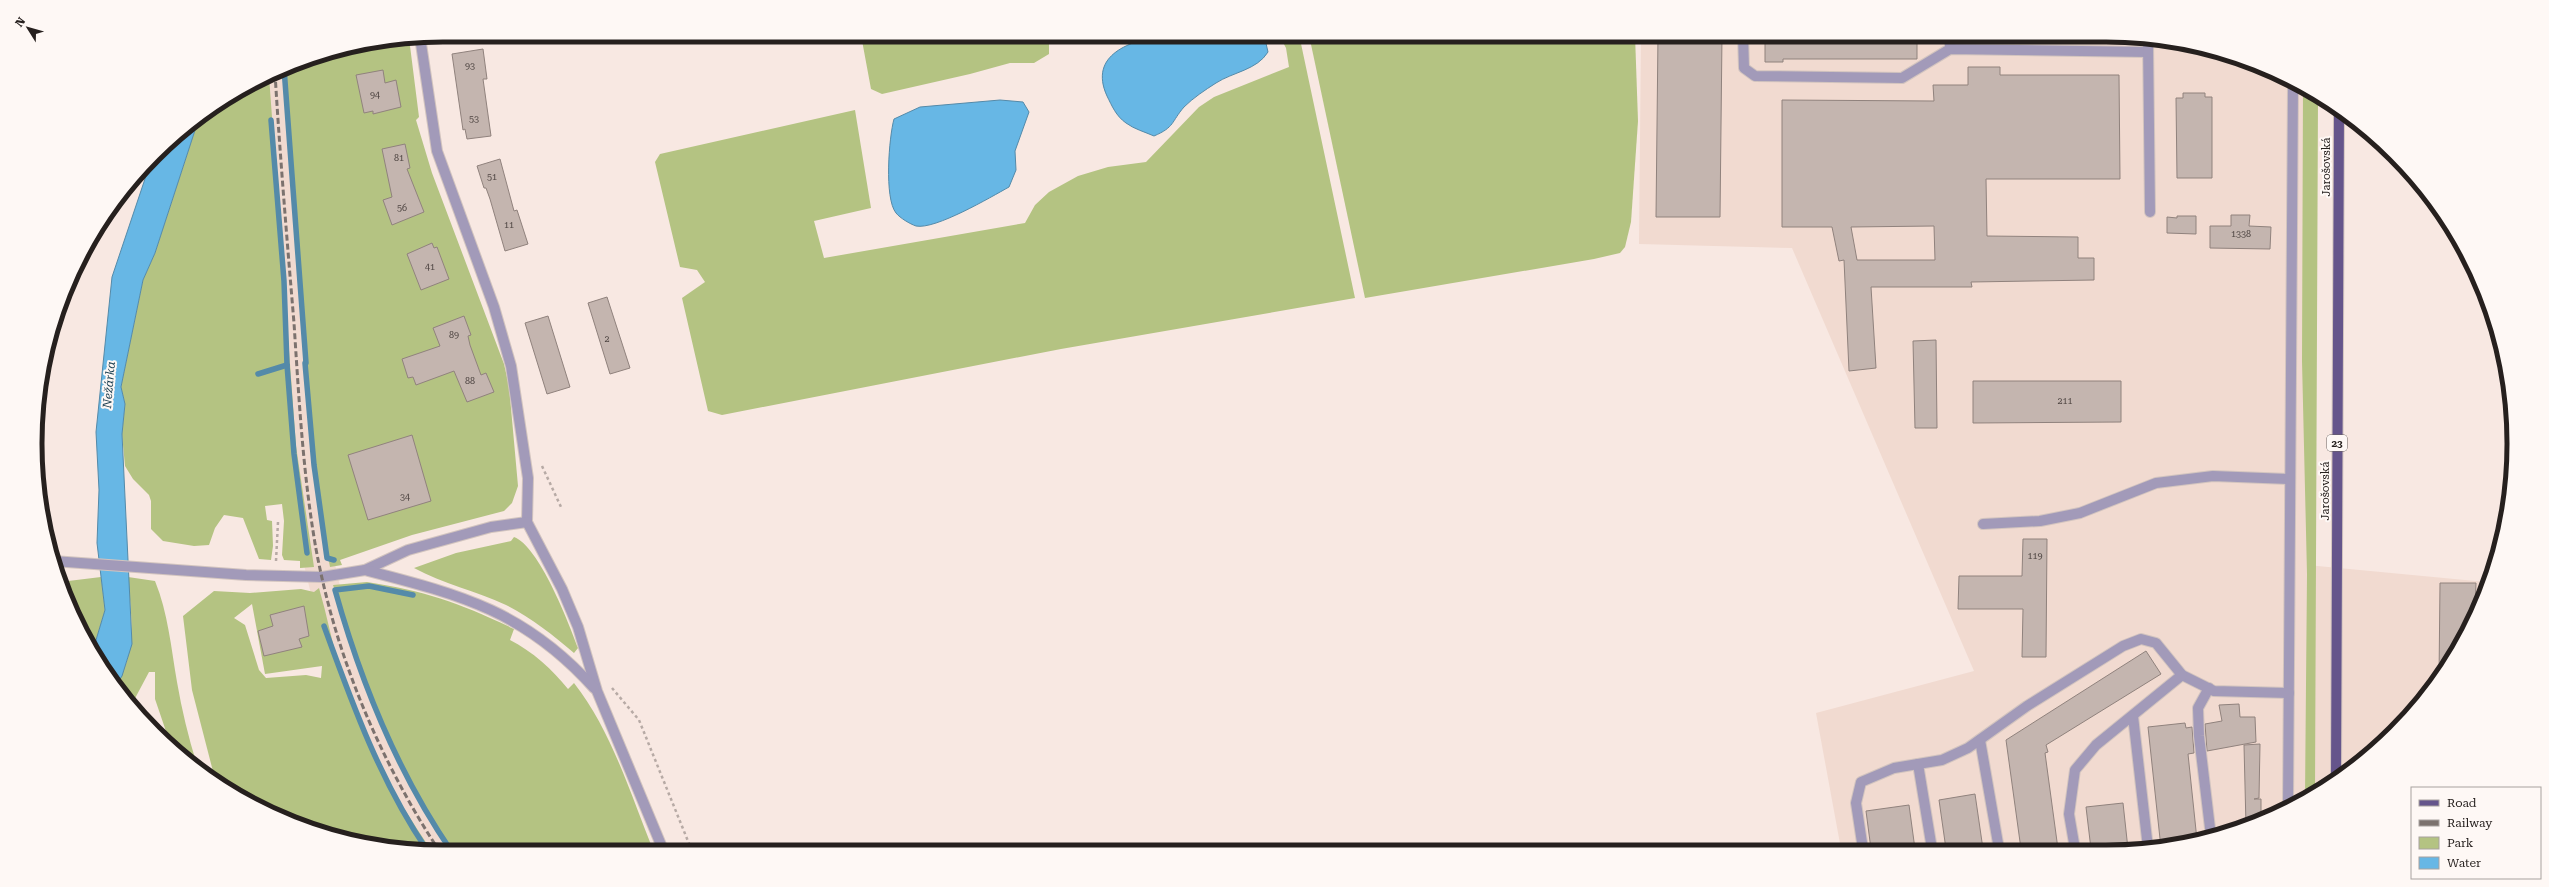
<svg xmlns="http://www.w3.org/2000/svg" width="2549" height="887" viewBox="0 0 2549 887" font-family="'Roboto Serif',serif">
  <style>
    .built { fill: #f1dad0 }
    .green { fill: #b4c382; fill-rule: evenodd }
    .water { fill: #67b7e5; stroke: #548aa9 }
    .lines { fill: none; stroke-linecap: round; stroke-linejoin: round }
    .stream { stroke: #548aa9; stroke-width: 5.5 }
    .building { fill: #c4b5af; stroke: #90827d; fill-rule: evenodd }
    .minor-casing { stroke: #d2c4bf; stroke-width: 12 }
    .major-casing { stroke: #d2c4bf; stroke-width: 12 }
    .path { stroke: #b7aaa5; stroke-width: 2.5; stroke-dasharray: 3 3; stroke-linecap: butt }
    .minor { stroke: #a29ab9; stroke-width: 10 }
    .major { stroke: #65558b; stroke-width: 10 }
    .rail { stroke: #7c726e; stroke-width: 3; stroke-dasharray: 6 3; stroke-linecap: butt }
    .labels { text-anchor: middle; stroke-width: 4; stroke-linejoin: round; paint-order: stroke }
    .number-label { font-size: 9px; fill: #4e4542 }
    .shield { fill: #fef8f5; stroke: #67615e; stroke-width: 1 }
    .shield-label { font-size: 10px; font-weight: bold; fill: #26201e }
    .street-label { font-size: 11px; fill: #26201e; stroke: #fef8f5 }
    .water-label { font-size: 12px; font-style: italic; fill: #14384b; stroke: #fef8f5 }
    .rim { fill: none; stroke: #26201e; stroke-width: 5 }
  </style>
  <rect width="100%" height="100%" fill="#f8e8e2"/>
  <g class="built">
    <path d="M1641 35H2105L2211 49 2286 77 2311 92 2307 565 2486 582 2459 648 2429 692 2375 750 2286 810 2237 830 2159 848 1841 849 1816 713 1974 671 1792 248 1639 244Z"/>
    <path d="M287 66 331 547 339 582 355 641 458 852 420 849 379 779 326 650 310 590 301 552 260 80Z"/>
  </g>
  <g class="green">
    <path d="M861 35H1049V54L1034 63H1010L970 74 882 94 871 89Z"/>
    <path d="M1279 35H1308L1300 39 1355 298 1061 349 722 415 708 411 682 298 705 282 697 270 680 267 655 162 660 154 855 110 871 208 814 221 824 258 1025 223 1035 205 1049 192 1078 176 1108 167 1146 162 1199 107 1214 97 1289 67 1286 48Z"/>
    <path d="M1309 35H1635L1638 121 1631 222 1625 247 1620 253 1594 259 1365 298Z"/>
    <path d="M409 38 419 117 416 120 432 173 504 364 509 386 518 486 512 503 504 511 412 535 340 560 342 565 330 567 319 510 314 465 285 68 364 43Z"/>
    <path d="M269 76 296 446 314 567 300 568V561L284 560 282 555 284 521 282 504 265 506 267 520 272 521 273 546 271 560 259 559 243 518 224 515 215 528 209 545 194 546 163 541 151 529V501L149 495 133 479 125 466 122 434 125 404 121 387 143 280 155 253 199 118 217 104Z"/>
    <path d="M2303 87 2318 97 2315 791 2305 797 2307 574 2302 361Z"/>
    <path d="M514 537C539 546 569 623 578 648L574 653C553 635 530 617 506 605 476 591 443 584 414 568L456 553 511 541Z"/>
    <path d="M101 577 105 610 93 650 66 600 60 582Z"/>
    <path d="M128 577 155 581C168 613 171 647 177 682 182 711 189 740 198 768L171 746 155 699V672H149L132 704 116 685C138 650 131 615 128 577Z"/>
    <path d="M367 582C425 591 460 603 514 629L510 640C532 651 553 670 568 689L574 683C612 731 631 796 654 852H452C421 805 393 757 373 704 357 665 347 624 333 585Z"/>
    <path d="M319 588C327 615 332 643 340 670 361 736 393 795 432 851L338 838 263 810 216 783 192 690 183 616 214 591 250 593 301 589 314 592ZM252 604 265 674 322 666 321 678 306 675 266 678 259 670 245 625 234 618Z"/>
  </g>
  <g class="water">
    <path d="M1163 35H1260L1265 39 1268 52C1257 70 1233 72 1216 83 1205 90 1193 98 1184 107 1171 122 1175 127 1154 136 1145 132 1134 129 1126 123 1116 116 1112 106 1107 96 1088 54 1131 41 1163 35Z"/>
    <path d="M1000 100 1023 102 1029 112 1015 151 1016 170 1009 187C991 197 935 230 916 226 910 224 900 218 896 213 884 198 889 137 894 119L920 107Z"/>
    <path d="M199 118 155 253 143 280 121 387 125 404 122 434 132 644 122 676 116 685 104 671 93 650 105 610 97 543 99 490 96 432 112 277 151 161 174 137Z"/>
  </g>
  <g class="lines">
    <g class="stream">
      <path d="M284 68 306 363"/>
      <path d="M271 120 284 281 287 365 294 454 307 553"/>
      <path d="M305 363 314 465 327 558 334 560"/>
      <path d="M258 374 287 365"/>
      <path d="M413 595 369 586 335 590C361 683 397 772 452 852"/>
      <path d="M324 626C352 703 380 781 427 850"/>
    </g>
  </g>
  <g class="building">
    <path d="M1658 35H1722L1720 217H1656Z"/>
    <path d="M1765 35 1917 37V59H1783V62H1765Z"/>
    <path d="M483 49 487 79H483L491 136 467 139 465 129 463 130 452 54Z"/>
    <path d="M1968 67H2000V75H2119L2120 179H1986L1987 236 2078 237V258H2094V280L1971 282 1972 287H1871L1876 368 1849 371 1844 260 1839 261 1832 227H1782V100L1934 101 1933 85H1968ZM1934 226 1935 260H1857L1851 227Z"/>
    <path d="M383 70 385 83 396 80 401 107 373 114V111L364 113 356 75Z"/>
    <path d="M2183 93H2205V97H2212V178H2177L2176 98H2183Z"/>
    <path d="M405 144 410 168 407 169 424 212 392 225 383 200 392 197 382 149Z"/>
    <path d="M500 159 514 211 517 210 528 244 505 251 490 199 486 188H484L477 166Z"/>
    <path d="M2231 215H2250L2249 226 2271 227 2270 249 2210 248V226H2231Z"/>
    <path d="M2177 216H2196V234L2167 233V217L2177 218Z"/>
    <path d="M432 243 434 248 437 247 449 279 421 290 407 254Z"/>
    <path d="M607 297 630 368 610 374 588 303Z"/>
    <path d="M464 316 471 335 468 336 470 345 481 375 486 373 494 392 467 402 454 371 416 385 413 377 408 378 402 359 440 346 433 328Z"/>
    <path d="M548 316 570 387 547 394 525 323Z"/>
    <path d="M1936 340 1937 428H1915L1913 341Z"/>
    <path d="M1973 381H2121V422L1973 423Z"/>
    <path d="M412 435 431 501 368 520 348 455Z"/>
    <path d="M2023 539H2047L2046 657H2022L2023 609H1958L1959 576H2022Z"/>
    <path d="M2440 583H2476L2475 609 2459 648 2439 679Z"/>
    <path d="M304 606 309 636 299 639 302 647 264 656 258 631 273 626 270 615Z"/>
    <path d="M2146 651 2161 674 2046 745 2048 752 2045 753 2058 849H2021L2006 740Z"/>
    <path d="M2239 704 2240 717H2255L2256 742 2207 751 2205 724 2222 721 2219 705Z"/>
    <path d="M2185 723 2186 728 2192 727 2194 753 2188 754 2197 840 2161 848 2148 727Z"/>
    <path d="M2260 744 2259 798 2254 799H2261V820L2246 826 2244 745Z"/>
    <path d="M1975 794 1983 849H1946L1939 800Z"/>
    <path d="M2123 803 2128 849H2091L2086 807Z"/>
    <path d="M1909 805 1915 849H1871L1866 811Z"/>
  </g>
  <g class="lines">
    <g class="minor-casing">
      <g id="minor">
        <path d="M1743 35 1744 68 1755 76 1902 78 1950 49 2148 52"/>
        <path d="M1950 35V49"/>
        <path d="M420 37 437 151 494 307 511 366 528 478 527 522 562 589 578 627 597 691 664 852"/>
        <path d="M2148 41 2150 212"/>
        <path d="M1983 524 2040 521 2080 513 2156 483 2213 476 2290 479"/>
        <path d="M53 561 246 575 322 577 365 570 408 550 491 527 527 522"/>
        <path d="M365 570C461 595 525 611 594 688"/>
        <path d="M2209 688 2198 708 2199 736 2210 828"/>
        <path d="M2133 716 2148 848"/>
        <path d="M1980 740 1999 849"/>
        <path d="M1918 764 1932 849"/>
        <path d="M2288 809 2293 81"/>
        <path d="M1863 849 1856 803 1861 782 1894 768 1942 760 1968 748 2027 706 2123 646 2141 639 2156 643 2182 675 2214 691 2289 693"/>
        <path d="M2075 849 2069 814 2075 770 2096 745 2182 675"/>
      </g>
    </g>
    <g class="major-casing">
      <path id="major" d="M2336 777 2339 110"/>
    </g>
    <g class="path">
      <path d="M542 466 561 507"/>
      <path d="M276 561 278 522"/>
      <path d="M612 688 639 720 692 851"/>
    </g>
    <use href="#minor" class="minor"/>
    <use href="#major" class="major"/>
    <path class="rail" d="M275 73C280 156 287 240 294 323 299 399 303 475 316 549 336 657 380 761 440 852"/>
  </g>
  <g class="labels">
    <g class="number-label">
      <text x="470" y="69">93</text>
      <text x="375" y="98">94</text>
      <text x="474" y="122">53</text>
      <text x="399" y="161">81</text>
      <text x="492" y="180">51</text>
      <text x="402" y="211">56</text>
      <text x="509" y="228">11</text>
      <text x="2241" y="237">1338</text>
      <text x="430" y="270">41</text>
      <text x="454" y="338">89</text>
      <text x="607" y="342">2</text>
      <text x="470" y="384">88</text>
      <text x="2065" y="404">211</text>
      <text x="405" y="500">34</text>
      <text x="2035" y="559">119</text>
    </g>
    <rect class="shield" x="2327" y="435" width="20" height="16" rx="3"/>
    <g class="shield-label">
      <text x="2337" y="447">23</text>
    </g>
    <g class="street-label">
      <text transform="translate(2326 167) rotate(-90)" y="4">Jarošovská</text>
      <text transform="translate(2325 491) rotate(-90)" y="4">Jarošovská</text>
    </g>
    <g class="water-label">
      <text transform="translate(109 385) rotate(-85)" y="4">Nežárka</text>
    </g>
  </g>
  <path d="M0 0H2549V887H0ZM443 42H2106A401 401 0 0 1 2507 443V444A401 401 0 0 1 2106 845H443A401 401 0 0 1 42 444V443A401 401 0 0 1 443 42Z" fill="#fef8f5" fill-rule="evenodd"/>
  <path class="rim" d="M443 42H2106A401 401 0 0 1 2507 443V444A401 401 0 0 1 2106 845H443A401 401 0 0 1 42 444V443A401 401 0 0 1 443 42Z"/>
  <rect x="2411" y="787" width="130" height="92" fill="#fef8f5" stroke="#a8a29f"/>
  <rect x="2419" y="800" width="20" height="6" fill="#65558b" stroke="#a8a29f"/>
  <text x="2447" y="807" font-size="12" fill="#26201e">Road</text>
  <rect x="2419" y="820" width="20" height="6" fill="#7c726e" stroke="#a8a29f"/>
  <text x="2447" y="827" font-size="12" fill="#26201e">Railway</text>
  <rect x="2419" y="837" width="20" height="12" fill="#b4c382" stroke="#a8a29f"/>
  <text x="2447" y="847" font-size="12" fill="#26201e">Park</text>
  <rect x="2419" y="857" width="20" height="12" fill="#67b7e5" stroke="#a8a29f"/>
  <text x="2447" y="867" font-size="12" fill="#26201e">Water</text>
  <g transform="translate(28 28) rotate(307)" stroke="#fef8f5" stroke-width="3" paint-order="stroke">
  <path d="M0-3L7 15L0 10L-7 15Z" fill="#26201e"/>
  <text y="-6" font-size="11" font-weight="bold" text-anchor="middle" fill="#26201e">N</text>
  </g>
</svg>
